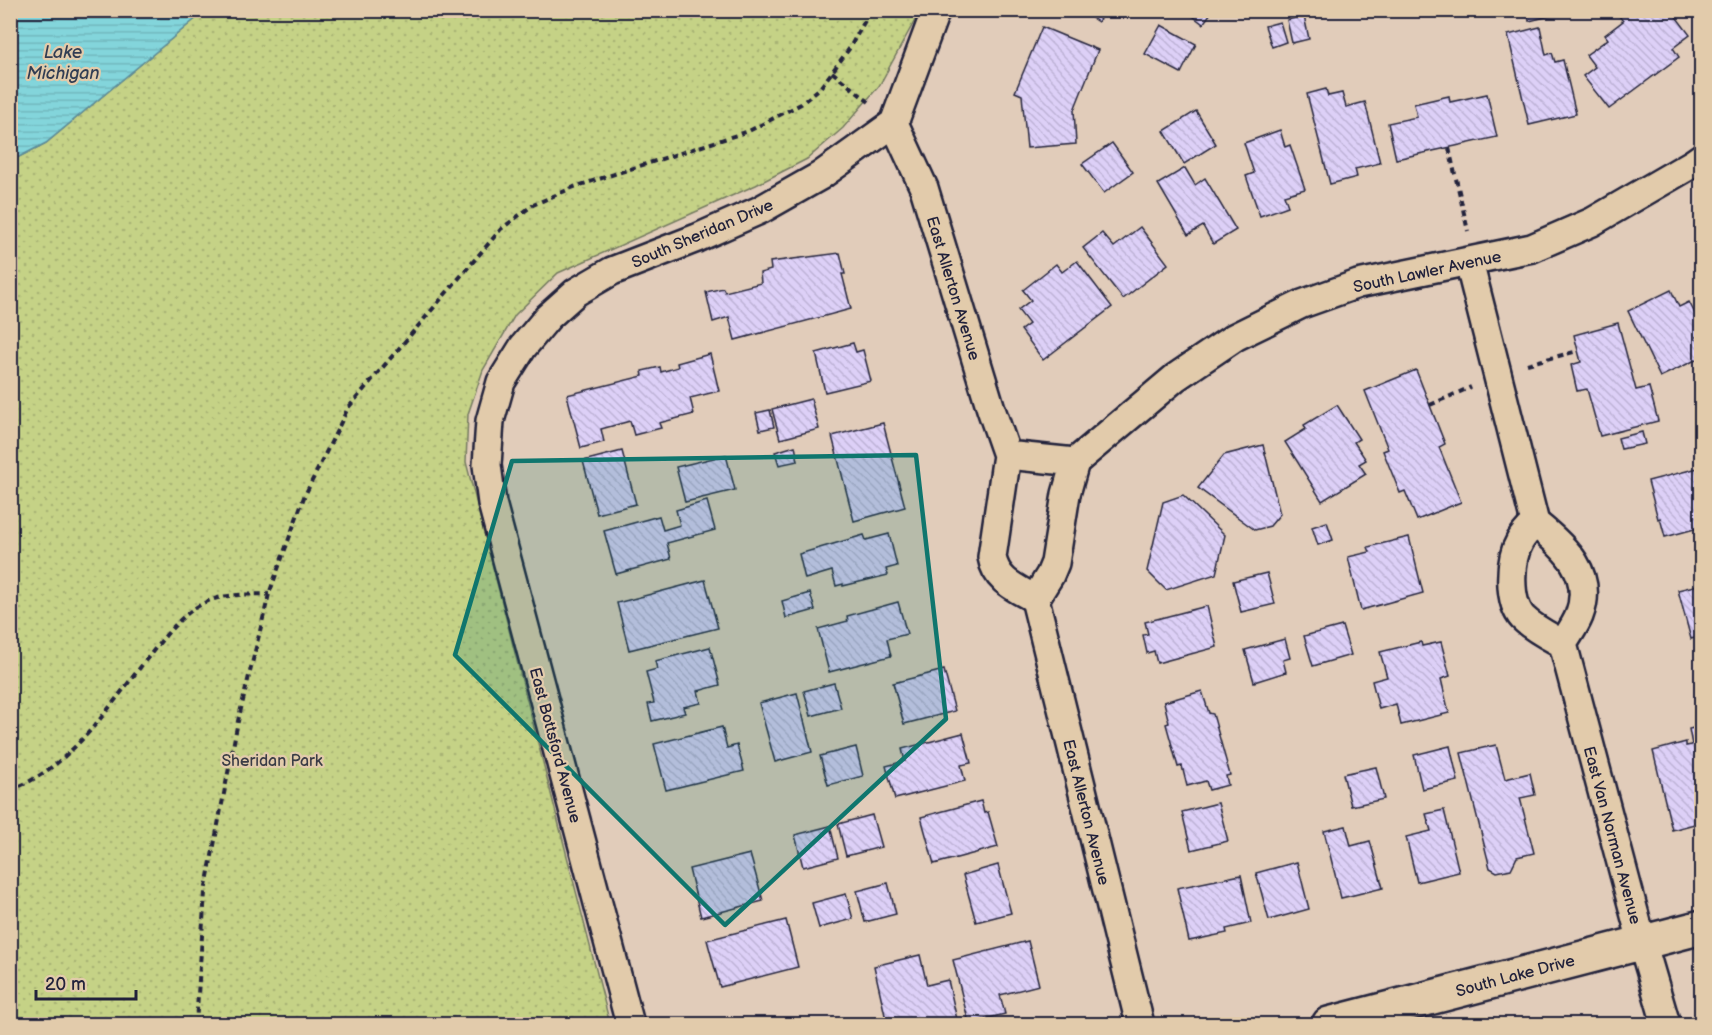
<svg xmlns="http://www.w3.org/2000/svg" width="1712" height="1035" viewBox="0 0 1712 1035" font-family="'Balsamiq Sans',sans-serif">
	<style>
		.park { fill: url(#park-dots); stroke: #747a60; stroke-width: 1.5 }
		.water { fill: url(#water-rules); stroke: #5c8d9b; stroke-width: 1.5 }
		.building { fill: url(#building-back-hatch); stroke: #22223b; stroke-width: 1.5 }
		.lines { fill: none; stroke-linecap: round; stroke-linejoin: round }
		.minor-casing { stroke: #22223b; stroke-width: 32 }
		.secondary-casing { stroke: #22223b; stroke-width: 38 }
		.path { stroke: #22223b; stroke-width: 4; stroke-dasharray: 6 4.5; stroke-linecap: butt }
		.minor { stroke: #e2cbab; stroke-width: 27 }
		.secondary { stroke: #e2cbab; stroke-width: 33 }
		.marked { fill: #0f766e; fill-opacity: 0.2; stroke: #0f766e; stroke-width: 4.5; stroke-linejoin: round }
		.labels { text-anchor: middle; stroke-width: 4.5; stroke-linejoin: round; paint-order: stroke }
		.street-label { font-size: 16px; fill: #22223b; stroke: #e2cbab }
		.park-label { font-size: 16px; fill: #3a3c46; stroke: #e2cbab }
		.water-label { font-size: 18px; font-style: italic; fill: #313d53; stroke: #e2cbab }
	</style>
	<defs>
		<pattern id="park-dots" width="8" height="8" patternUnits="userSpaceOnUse" patternTransform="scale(1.5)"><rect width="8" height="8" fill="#c5d286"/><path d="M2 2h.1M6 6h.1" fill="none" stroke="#a9b475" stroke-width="1.8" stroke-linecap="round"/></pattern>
		<pattern id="water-rules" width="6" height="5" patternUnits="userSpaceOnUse" patternTransform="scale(1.5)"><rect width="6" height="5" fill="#83d5db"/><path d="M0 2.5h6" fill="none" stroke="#71b7bd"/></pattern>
		<pattern id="building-back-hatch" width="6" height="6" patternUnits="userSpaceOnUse" patternTransform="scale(1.5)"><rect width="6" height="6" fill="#ddd0f7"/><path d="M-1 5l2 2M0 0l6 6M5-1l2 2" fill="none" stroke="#bdb2d5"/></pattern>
	</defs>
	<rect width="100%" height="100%" fill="#e1ccba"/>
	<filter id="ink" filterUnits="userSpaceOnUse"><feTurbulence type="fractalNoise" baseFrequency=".0167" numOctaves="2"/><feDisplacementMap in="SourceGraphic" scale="12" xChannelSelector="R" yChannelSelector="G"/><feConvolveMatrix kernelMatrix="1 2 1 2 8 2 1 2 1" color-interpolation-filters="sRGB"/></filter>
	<g filter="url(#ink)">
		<polygon class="park" points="205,11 920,11 879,86 843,128 807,159 756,185 558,273 515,315 483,370 468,414 466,462 610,1024 11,1024 11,161 46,143"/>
		<polygon class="water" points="11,10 205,10 205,11 46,143 11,161"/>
		<g class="building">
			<polygon points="1080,10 1105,10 1098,22"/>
			<polygon points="1185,10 1213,10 1203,24"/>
			<polygon points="1527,10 1565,10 1566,12 1529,21"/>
			<polygon points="1619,10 1671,10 1690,35 1673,48 1679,57 1609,109 1583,76 1595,67 1586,55 1608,39 1605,35 1623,21 1616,12"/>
			<polygon points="1304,16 1309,39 1292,43 1287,20"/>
			<polygon points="1280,22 1286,42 1272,47 1265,26"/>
			<polygon points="1161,25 1196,44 1181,73 1145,54"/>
			<polygon points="1042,27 1098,50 1074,110 1076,144 1027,148 1022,95 1015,92"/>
			<polygon points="1540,27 1546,55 1552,53 1555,62 1563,60 1576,114 1529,125 1508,35"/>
			<polygon points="1326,89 1328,96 1342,93 1346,107 1365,102 1380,163 1355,169 1357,177 1330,184 1307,94"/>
			<polygon points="1487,94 1497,137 1396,159 1388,123 1417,117 1414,104 1449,96 1450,102"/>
			<polygon points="1196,111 1216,144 1184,164 1164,131"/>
			<polygon points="1280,130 1285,147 1290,145 1305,189 1284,195 1288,206 1260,216 1246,176 1254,173 1244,143"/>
			<polygon points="1112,143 1133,172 1104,193 1082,164"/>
			<polygon points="1185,168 1195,185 1205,178 1236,230 1213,244 1203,226 1188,235 1158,184"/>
			<polygon points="1140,227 1168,264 1123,299 1083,248 1102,233 1114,247"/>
			<polygon points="840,253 845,274 842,274 851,309 735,340 729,317 713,322 706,292 723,288 725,292 761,283 760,273 771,270 770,262"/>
			<polygon points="1077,261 1112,307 1043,360 1021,330 1029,324 1018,310 1031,300 1023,290 1056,264 1062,272"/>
			<polygon points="1671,290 1679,307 1689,302 1702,327 1702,335 1696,337 1702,349 1702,357 1660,377 1628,311"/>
			<polygon points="1618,323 1636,390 1649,387 1658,421 1600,436 1587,389 1577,391 1571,365 1581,362 1574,335"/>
			<polygon points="853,343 856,352 863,350 871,381 825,392 816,353"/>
			<polygon points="710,354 719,391 690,398 694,414 659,423 661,428 634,435 630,421 601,429 604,442 581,448 567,395 643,376 642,371 660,367 661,372 678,367 677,363"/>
			<polygon points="1416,370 1445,444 1439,447 1461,502 1417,520 1405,491 1400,493 1383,451 1388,449 1365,391"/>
			<polygon points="811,399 819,429 780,439 772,409"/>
			<polygon points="1337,405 1359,439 1354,442 1366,460 1359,464 1366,474 1322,501 1285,442 1306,429 1304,425"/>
			<polygon points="770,410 774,427 760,430 756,413"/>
			<polygon points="883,423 905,507 854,521 832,436"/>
			<polygon points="1642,432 1645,444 1621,449 1618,438"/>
			<polygon points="1263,445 1280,514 1270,526 1255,530 1198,488 1224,455"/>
			<polygon points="795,446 798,461 779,465 775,452"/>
			<polygon points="622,451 636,504 597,514 583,461"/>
			<polygon points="726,455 735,490 685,502 676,467"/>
			<polygon points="1702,467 1702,527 1665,537 1660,518 1658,519 1648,481"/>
			<polygon points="1183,495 1225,535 1216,574 1166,590 1147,571 1163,502"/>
			<polygon points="707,501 715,530 667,543 671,559 616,574 604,531 659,516 663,530 680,525 676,510"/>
			<polygon points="1327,522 1333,540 1318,545 1312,527"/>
			<polygon points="889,534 897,566 886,569 888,575 843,586 843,584 836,586 832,571 805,579 799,554 864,535 866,540"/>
			<polygon points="1409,537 1423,593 1361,610 1348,557 1370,552 1368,547"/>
			<polygon points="1267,573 1275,604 1241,612 1233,581"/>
			<polygon points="705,580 718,628 629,650 617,603"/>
			<polygon points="1702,584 1702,636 1691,639 1678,590"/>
			<polygon points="810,593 815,610 786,618 782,601"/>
			<polygon points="898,602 907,634 887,639 891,656 829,672 818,629 848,621 847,616"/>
			<polygon points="1207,606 1217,647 1157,663 1154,651 1147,653 1143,635 1148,634 1145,622"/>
			<polygon points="1342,626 1351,655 1313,666 1304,636"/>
			<polygon points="1285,639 1290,658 1283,660 1286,672 1254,682 1245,650"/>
			<polygon points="1421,642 1422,646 1441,642 1450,676 1441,679 1449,713 1401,725 1396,704 1379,709 1372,681 1387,677 1380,652"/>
			<polygon points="710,647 720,685 698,691 701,703 683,707 685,713 652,721 648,704 654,703 646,672 657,669 655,661"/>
			<polygon points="944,670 955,711 904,724 893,683"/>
			<polygon points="834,683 841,708 811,716 804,691"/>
			<polygon points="1202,691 1209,713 1213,714 1230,775 1226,776 1228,785 1209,790 1206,781 1187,786 1182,766 1178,767 1166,724 1169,723 1164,702"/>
			<polygon points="797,693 812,752 775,762 759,703"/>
			<polygon points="1702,726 1702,822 1672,830 1653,751 1686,742 1686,746 1692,745 1689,729"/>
			<polygon points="722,727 727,748 737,745 744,771 666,790 654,744"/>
			<polygon points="963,733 971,763 961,765 965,781 895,799 886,766 905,761 902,749"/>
			<polygon points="1496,745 1505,779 1530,773 1535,795 1520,798 1534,853 1517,857 1511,869 1497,872 1490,868 1461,753"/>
			<polygon points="1450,746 1458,781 1422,789 1414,755"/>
			<polygon points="856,747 863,776 828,785 820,756"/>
			<polygon points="1376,767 1384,799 1351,806 1343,774"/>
			<polygon points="981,801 984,813 988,812 998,847 934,864 921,817"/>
			<polygon points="1218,803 1228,841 1191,850 1182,812"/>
			<polygon points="1444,810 1459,872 1417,882 1406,837 1431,831 1426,814"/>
			<polygon points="872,815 881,847 846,856 838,824"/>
			<polygon points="830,826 838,858 803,867 795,835"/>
			<polygon points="1346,826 1351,846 1370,841 1383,888 1341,898 1324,831"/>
			<polygon points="750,854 763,901 701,917 689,869"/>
			<polygon points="1297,862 1309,909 1269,920 1256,873"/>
			<polygon points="998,865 1011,913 976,922 963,875"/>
			<polygon points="1241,875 1251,923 1226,929 1227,933 1189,941 1177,888"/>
			<polygon points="888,883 896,914 865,922 857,891"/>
			<polygon points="846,894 853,919 819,928 812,903"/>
			<polygon points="786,920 798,967 720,987 707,940"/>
			<polygon points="1028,941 1039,985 1000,995 1005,1014 969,1023 953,960"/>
			<polygon points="920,955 927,985 948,980 958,1024 887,1024 874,966"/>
		</g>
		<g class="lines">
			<defs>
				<g id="minor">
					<path d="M894 123 924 188 991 409 1007 455 992 557C996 581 1016 588 1035 599L1050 575 1055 563 1066 494 1075 462 1007 455"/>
					<polyline points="1469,262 1535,523"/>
					<polyline points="1075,462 1176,377 1235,337 1302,304 1358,284 1532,248 1592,222 1692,164 1702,157"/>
					<polyline points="1035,599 1140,1024"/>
					<path d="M1563 644C1549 636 1534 629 1523 618 1508 602 1509 560 1520 541 1524 534 1530 528 1535 523 1565 547 1595 574 1579 616 1575 626 1568 635 1563 644L1642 942 1666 1024"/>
					<polyline points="630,1024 492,503 487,465 490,421 501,382 523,347 548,317 576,292 612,271 697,238 760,210 820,176 894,123 936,10"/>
				</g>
				<polyline id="secondary" points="1329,1024 1702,927"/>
			</defs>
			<use href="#minor" class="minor-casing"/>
			<use href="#secondary" class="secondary-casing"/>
			<g class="path">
				<polyline points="832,72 869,102"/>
				<polyline points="1449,148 1468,231"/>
				<polyline points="1527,364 1578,351"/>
				<polyline points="1430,405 1471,387"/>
				<path d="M10 790C72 768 111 703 150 655 166 635 182 613 206 602 226 593 249 595 269 594"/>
				<polyline points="196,1024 205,892 238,721 269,594 304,497 348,408 501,229 533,205 574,187 749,131 801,104 820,88 832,72 849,49 871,10"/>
			</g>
			<use href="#minor" class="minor"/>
			<use href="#secondary" class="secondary"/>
		</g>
	</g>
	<path class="marked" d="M916 455 946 719 725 925 455 655 512 461Z"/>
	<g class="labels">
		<g class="street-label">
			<text transform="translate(702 233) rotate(-23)" y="6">South Sheridan Drive</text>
			<text transform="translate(1427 271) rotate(-12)" y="6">South Lawler Avenue</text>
			<text transform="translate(954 288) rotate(73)" y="6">East Allerton Avenue</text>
			<text transform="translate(556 745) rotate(75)" y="6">East Bottsford Avenue</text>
			<text transform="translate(1087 812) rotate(76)" y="6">East Allerton Avenue</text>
			<text transform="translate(1613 835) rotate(75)" y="6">East Van Norman Avenue</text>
			<text transform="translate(1515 975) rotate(-15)" y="6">South Lake Drive</text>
		</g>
		<g class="park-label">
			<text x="272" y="766">Sheridan Park</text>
		</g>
		<g class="water-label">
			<text x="63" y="58">Lake<tspan x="63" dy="21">Michigan</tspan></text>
		</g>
	</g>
	<rect width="1712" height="1035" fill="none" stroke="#e2cbab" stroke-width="36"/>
	<rect x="18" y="18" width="1676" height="999" fill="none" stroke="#22223b" stroke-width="2" filter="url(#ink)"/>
	<path d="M36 990v9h100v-9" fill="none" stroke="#22223b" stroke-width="3"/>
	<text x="45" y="990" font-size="18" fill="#22223b" stroke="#e2cbab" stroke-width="4.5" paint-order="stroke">20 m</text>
</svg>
